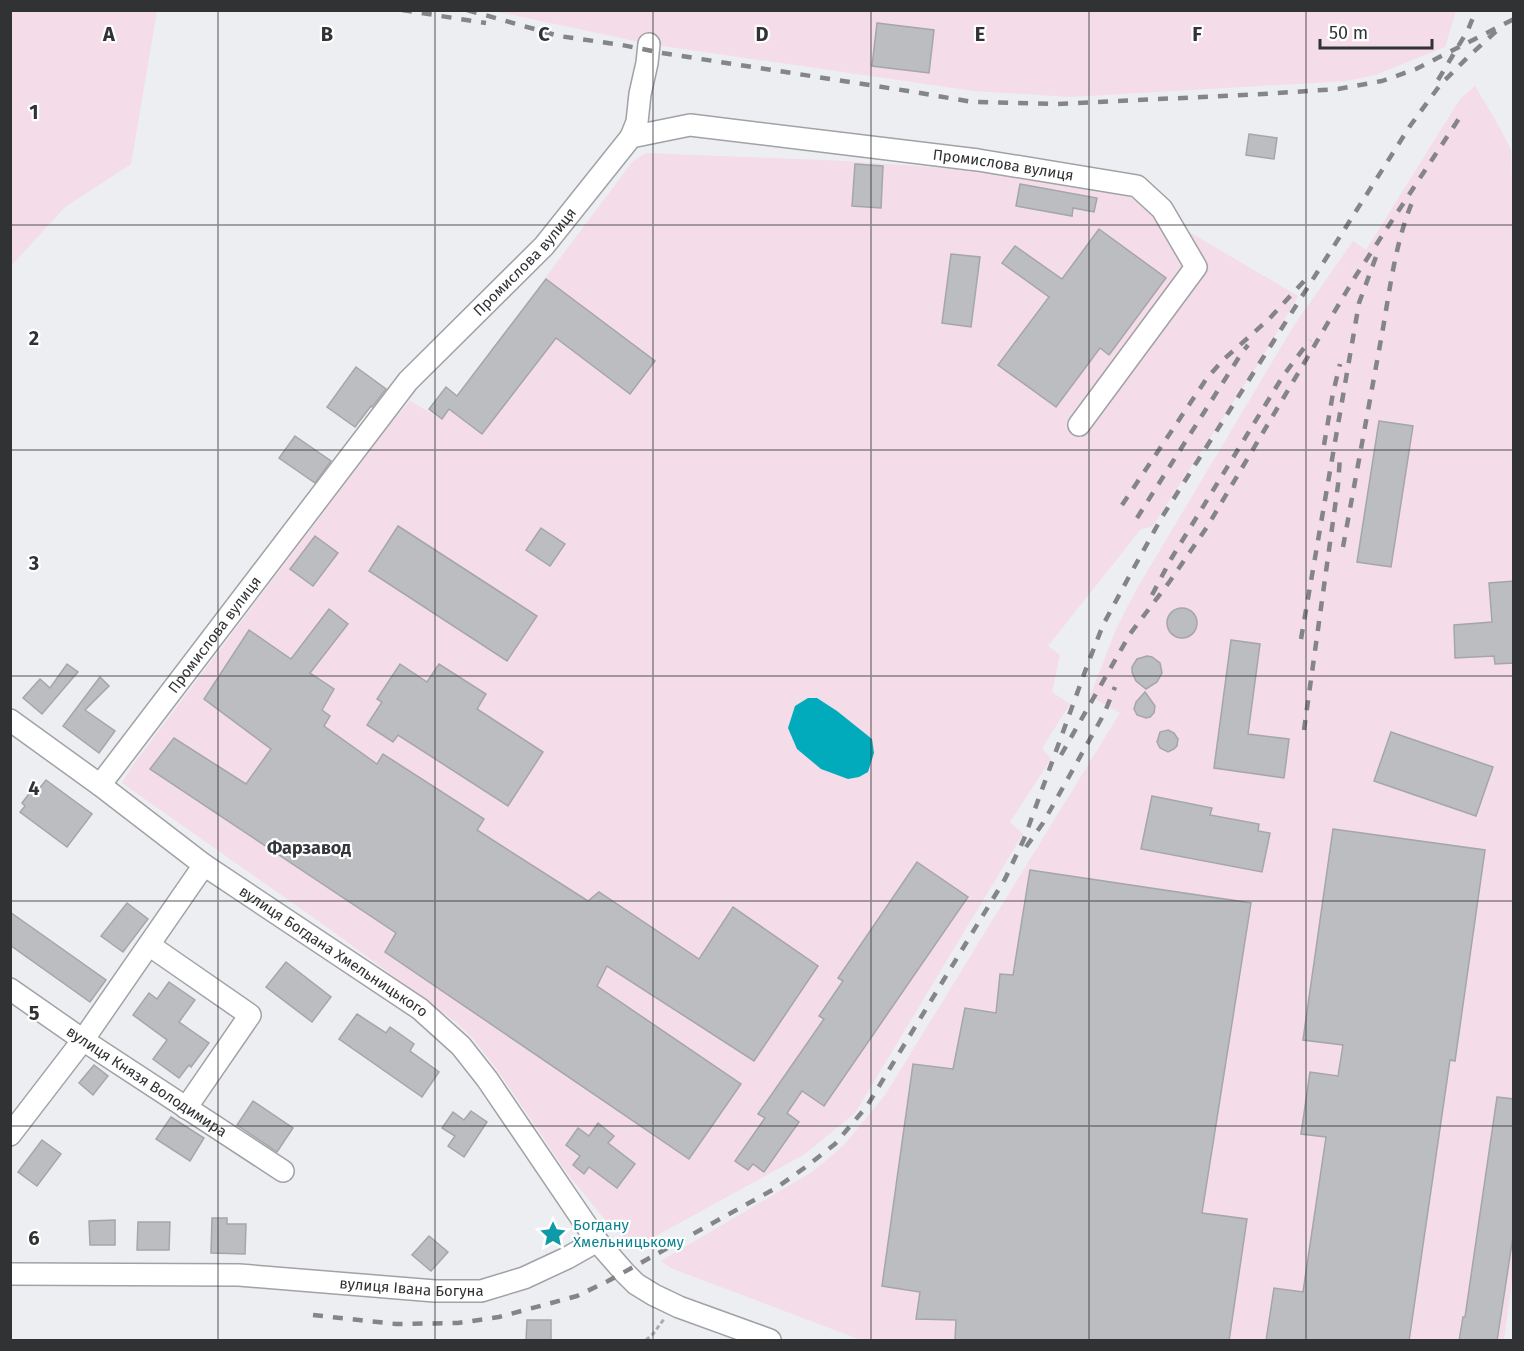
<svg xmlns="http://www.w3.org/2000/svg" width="1524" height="1351" viewBox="0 0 1524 1351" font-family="'Fira Sans',sans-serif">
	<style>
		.industrial { fill: #f4dce8 }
		.water { fill: #02abbb }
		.building { fill: #bbbdc1; stroke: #a4a6aa; stroke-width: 1.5 }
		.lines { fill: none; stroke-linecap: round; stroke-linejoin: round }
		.minor-casing { stroke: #a0a2a6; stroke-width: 24 }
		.path { stroke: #abadb0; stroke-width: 3; stroke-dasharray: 4.5 3; stroke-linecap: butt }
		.minor { stroke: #fff; stroke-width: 21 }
		.rail { stroke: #848588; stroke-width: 4.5; stroke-dasharray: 10 10; stroke-linecap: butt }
		.grid { fill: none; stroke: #313234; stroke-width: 1.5; stroke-opacity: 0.55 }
		.labels { text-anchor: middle; stroke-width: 4.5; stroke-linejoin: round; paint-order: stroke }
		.street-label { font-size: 15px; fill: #313234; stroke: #fff }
		.culture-label { font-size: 15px; fill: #0d838f; stroke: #fff; text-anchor: start }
		.quarter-label { font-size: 18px; font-weight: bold; fill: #35373a; stroke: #fff }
		.grid-label { font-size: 20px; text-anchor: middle; font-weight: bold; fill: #313234; stroke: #fff; stroke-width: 4.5; stroke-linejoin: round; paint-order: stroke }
	</style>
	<rect width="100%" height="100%" fill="#eceef2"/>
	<g class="industrial">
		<polygon points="11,10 157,11 131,164 65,207 11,266"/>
		<polygon points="494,11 1456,11 1445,47 1375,75 1347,81 1071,97 974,91 649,44"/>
		<polygon points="1475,86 1500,128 1511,150 1513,213 1514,1267 1504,1340 861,1340 673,1269 661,1261 812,1172 844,1145 885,1095 1120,713 1090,696 1117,627 1135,592 1293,327 1353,241 1366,250 1460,99"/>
		<polygon points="646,153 847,161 956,169 1116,189 1298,296 1260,361 1152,527 1141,529 1048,646 1060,655 1052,692 1070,704 1042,748 1051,759 1010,822 1023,834 855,1113 805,1154 634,1248 601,1215 567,1173 498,1071 474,1040 457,1023 331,930 122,783 133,765 391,423 410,401 440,418 633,161"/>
	</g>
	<polygon class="water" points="808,698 817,698 837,711 872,739 874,753 868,772 859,777 848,779 821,769 797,749 788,728 795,706"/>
	<g class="building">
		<polygon points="877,23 934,30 929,73 872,66"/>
		<polygon points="1249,134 1277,138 1274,159 1246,155"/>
		<polygon points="855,164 883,166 881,208 852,206"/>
		<polygon points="1020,184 1097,198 1094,212 1073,208 1072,216 1016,206"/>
		<polygon points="1099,229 1166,278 1109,355 1100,348 1056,407 998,365 1049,297 1002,263 1015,246 1062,279"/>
		<polygon points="951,254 980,257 971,327 942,323"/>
		<polygon points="546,279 655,361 630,394 556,338 482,434 449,409 442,419 429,409 446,387 457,396"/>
		<polygon points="356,367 386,389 372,407 371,406 355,427 327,407"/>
		<polygon points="1379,421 1413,426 1391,567 1357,562"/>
		<polygon points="295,436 331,461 315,483 279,458"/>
		<polygon points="398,526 537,616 507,661 369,571"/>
		<polygon points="541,528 565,544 550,566 526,550"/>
		<polygon points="315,536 338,553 313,586 290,569"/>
		<polygon points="1514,581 1514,663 1495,664 1494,656 1455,658 1454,625 1492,622 1489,583"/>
		<circle cx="1182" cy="623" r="15"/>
		<polygon points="329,609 348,624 310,673 334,689 322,710 330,716 324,726 377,764 383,754 484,819 477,830 588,901 599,892 699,959 733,907 818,966 754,1061 607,966 597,986 741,1084 689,1159 385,952 396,933 150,769 174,738 246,784 271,749 204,699 249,630 291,659"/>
		<polygon points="1231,640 1260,644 1248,734 1289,739 1284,778 1214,768"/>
		<polygon points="1147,656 1152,657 1160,663 1162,673 1157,682 1146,689 1136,681 1132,672 1132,667 1137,659"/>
		<polygon points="67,664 78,672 42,714 23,698 40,679 50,688"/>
		<polygon points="400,664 427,682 439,664 486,694 477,709 543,752 508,806 398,735 393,742 367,725 382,702 377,699"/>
		<polygon points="100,677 109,686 85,710 115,731 99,753 63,726"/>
		<polygon points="1145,692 1155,706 1154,713 1150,717 1146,718 1137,715 1134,709 1136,702"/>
		<polygon points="1168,730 1174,733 1178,739 1177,746 1174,749 1168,752 1160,748 1157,742 1160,732"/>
		<polygon points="1391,732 1493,767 1476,816 1374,781"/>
		<polygon points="46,780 92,814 67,847 20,812 25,806 22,803 31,791 35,794"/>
		<polygon points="1152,796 1212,808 1210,815 1259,824 1258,831 1270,833 1262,872 1141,849"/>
		<polygon points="1333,829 1485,850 1455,1061 1450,1060 1409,1341 1266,1341 1274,1288 1303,1292 1326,1137 1301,1134 1310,1072 1338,1076 1343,1045 1303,1040"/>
		<polygon points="917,862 968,897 824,1106 802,1091 787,1113 799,1122 764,1172 753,1164 748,1170 735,1161 765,1118 758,1114 824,1019 819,1016 843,981 838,978"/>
		<polygon points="1030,870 1251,903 1202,1213 1247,1219 1229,1341 955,1341 956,1320 916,1319 920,1292 882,1286 913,1064 953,1069 965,1008 996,1013 1000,974 1013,975"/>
		<polygon points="127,903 148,919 123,952 101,936"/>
		<polygon points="10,912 106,980 90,1002 10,945"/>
		<polygon points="286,962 331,997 312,1022 266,987"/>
		<polygon points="169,982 195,1000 179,1022 209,1043 191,1067 189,1065 179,1078 153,1059 167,1040 133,1015 149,993 157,999"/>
		<polygon points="357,1014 386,1033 390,1027 414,1044 410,1051 439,1072 422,1097 339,1039"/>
		<polygon points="94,1065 108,1076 93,1095 79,1083"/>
		<polygon points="1497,1097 1514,1099 1514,1230 1497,1341 1459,1341 1463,1317 1465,1317"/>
		<polygon points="253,1101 293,1128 277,1152 237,1125"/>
		<polygon points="471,1111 487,1122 464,1157 448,1146 455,1136 442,1128 453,1112 464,1120"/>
		<polygon points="171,1117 204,1138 190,1161 156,1139"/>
		<polygon points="598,1123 614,1136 608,1143 635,1164 617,1188 589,1167 584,1174 573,1165 580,1156 566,1145 578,1128 589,1136"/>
		<polygon points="42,1140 61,1154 37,1186 18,1172"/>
		<polygon points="212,1218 227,1218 227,1224 246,1224 245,1254 211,1253"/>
		<polygon points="115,1220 115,1245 90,1245 89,1221"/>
		<polygon points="138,1222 170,1222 169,1250 137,1250"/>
		<polygon points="429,1236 448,1252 431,1271 412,1255"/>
		<polygon points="527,1320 551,1320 551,1341 526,1341"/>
	</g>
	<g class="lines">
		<defs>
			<g id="minor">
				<polyline points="631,137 637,122 640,94 647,63 649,44"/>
				<path id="s1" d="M10 720 100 785 204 865 420 1009 461 1046 487 1079 597 1241 624 1272 636 1284 654 1295 679 1307 770 1340"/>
				<path id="s2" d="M100 785 408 381 544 246 631 137 690 125 978 160 1137 186 1162 209 1196 267 1079 425"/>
				<polyline points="149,945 250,1015 186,1108"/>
				<path id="s3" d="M10 989 83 1040 283 1171"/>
				<polyline points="10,1135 83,1040 204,865"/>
				<path id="s4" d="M10 1274 239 1275 435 1291H481L524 1278 567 1258 597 1241"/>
			</g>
		</defs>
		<use href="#minor" class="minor-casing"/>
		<polyline class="path" points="646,1340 653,1334 664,1319"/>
		<use href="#minor" class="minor"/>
		<g class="rail">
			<polyline points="402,10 486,23"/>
			<polyline points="467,10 559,36 622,45 662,53 908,91 973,102 1057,104 1263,94 1338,89 1382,81 1416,69 1514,19"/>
			<polyline points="1438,80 1468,30 1476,10"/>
			<polyline points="1324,445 1333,393 1340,364"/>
			<polyline points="1122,505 1207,378 1223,360 1269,319 1305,280"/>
			<polyline points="1137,518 1241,354 1248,345"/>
			<path d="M1343 547C1356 476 1369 405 1382 334 1390 289 1395 243 1413 200"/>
			<polyline points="1152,595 1171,559 1283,376 1310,340"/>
			<polyline points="1301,639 1359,303 1377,254"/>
			<polyline points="1304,730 1338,485 1340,457"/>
			<polyline points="1061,755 1130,634 1170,581 1207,527 1355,277 1462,114"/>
			<polyline points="1026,847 1043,823 1104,714 1115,687"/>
			<polyline points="313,1315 396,1324 458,1323 499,1317 577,1296 608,1281 776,1188 807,1166 835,1144 867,1106 1005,879 1024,839 1087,666 1103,625 1131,573 1162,517 1410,126 1440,85 1468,57 1503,25"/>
		</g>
	</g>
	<path class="grid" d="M218 10V1340M435 10V1340M653 10V1340M871 10V1340M1089 10V1340M1306 10V1340M10 225H1514M10 450H1514M10 676H1514M10 901H1514M10 1126H1514"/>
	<defs>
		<symbol id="sight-bare" viewBox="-9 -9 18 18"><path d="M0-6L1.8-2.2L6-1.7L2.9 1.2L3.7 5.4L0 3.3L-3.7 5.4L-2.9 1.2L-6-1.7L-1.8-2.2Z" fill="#0f9aa8" stroke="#fff" stroke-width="2.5" paint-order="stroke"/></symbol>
	</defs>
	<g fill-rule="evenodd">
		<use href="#sight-bare" x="534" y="1215" width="38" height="38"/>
	</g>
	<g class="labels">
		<g class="street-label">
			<text dy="5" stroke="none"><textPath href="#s2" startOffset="1215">Промислова вулиця</textPath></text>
			<text dy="5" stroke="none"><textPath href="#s2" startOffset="675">Промислова вулиця</textPath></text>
			<text dy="5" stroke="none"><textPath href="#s2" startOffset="189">Промислова вулиця</textPath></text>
			<text dy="5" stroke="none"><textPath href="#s1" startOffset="398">вулиця Богдана Хмельницького</textPath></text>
			<text dy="5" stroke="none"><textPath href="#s3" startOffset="165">вулиця Князя Володимира</textPath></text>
			<text dy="5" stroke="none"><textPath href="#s4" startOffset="402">вулиця Івана Богуна</textPath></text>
		</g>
		<g class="culture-label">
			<text x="573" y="1230">Богдану<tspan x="573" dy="17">Хмельницькому</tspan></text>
		</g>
		<g class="quarter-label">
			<text x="309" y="854">Фарзавод</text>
		</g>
	</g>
	<g class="grid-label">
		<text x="109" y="41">A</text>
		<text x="327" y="41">B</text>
		<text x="544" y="41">C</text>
		<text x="762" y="41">D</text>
		<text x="980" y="41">E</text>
		<text x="1197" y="41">F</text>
		<text x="34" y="119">1</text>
		<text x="34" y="345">2</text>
		<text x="34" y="570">3</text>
		<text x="34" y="795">4</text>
		<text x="34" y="1020">5</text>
		<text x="34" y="1245">6</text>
	</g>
	<rect width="1524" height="1351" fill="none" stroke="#313234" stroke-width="24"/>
	<path d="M1320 39v9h112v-9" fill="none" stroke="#313234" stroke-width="3"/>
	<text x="1329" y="39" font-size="18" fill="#313234" stroke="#ffffff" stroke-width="4.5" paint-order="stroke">50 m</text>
</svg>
